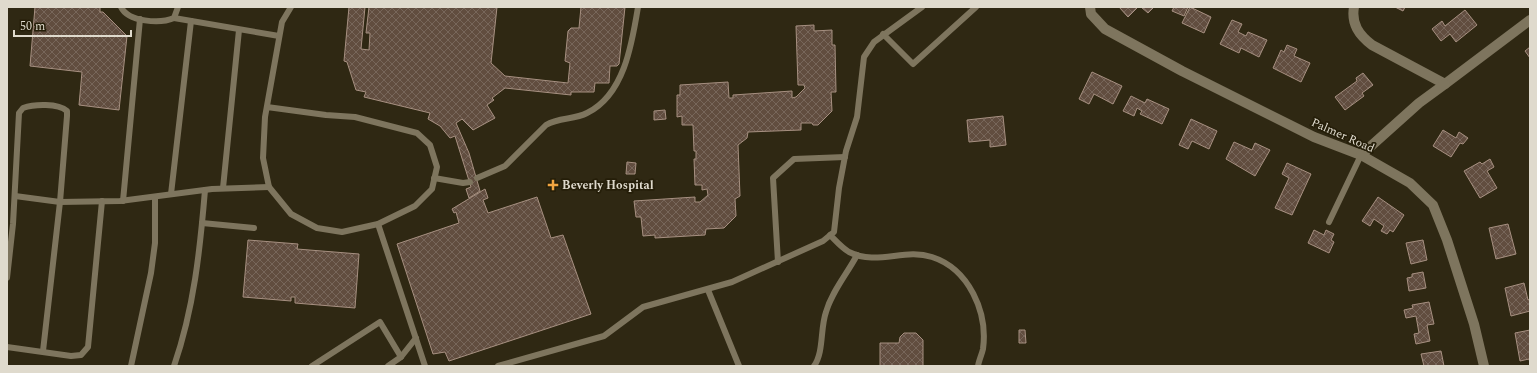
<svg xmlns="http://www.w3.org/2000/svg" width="1537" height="373" viewBox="0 0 1537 373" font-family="Spectral,serif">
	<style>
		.building { fill: url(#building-cross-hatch); stroke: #a79081 }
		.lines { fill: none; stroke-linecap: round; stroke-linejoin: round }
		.lane { stroke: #7e755e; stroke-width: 6 }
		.street { stroke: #7e755e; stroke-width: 10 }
		.poi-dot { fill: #f2a541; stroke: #251e09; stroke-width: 1.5 }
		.labels { text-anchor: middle; stroke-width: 3.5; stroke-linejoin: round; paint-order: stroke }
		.street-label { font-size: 12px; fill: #dfdacd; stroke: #251e09 }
		.poi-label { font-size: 12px; font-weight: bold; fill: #dfdacd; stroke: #251e09; text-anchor: start }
	</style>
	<defs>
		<pattern id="building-cross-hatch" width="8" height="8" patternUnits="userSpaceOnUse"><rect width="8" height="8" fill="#614d3f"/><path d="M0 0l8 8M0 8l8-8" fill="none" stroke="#77665a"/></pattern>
	</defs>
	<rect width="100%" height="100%" fill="#2f2813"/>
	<g class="building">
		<polygon points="35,7 100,7 100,12 103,12 127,36 119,110 79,105 82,72 30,66"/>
		<polygon points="349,7 365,7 361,49 369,50 370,33 366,33 369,7 497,7 491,63 505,76 568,83 570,63 565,61 568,31 571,28 579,28 581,7 625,7 619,64 617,66 610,66 609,83 595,83 594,92 571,92 571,95 505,88 492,98 494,100 487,105 495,118 473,130 462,119 456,123 469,153 480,191 469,198 466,189 471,187 455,136 450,138 440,126 428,119 430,113 364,97 366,92 356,90 347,62 344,61"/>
		<polygon points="1119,7 1138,7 1128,17"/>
		<polygon points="1141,7 1154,7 1148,13"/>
		<polygon points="1174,7 1188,7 1184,16 1172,11"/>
		<polygon points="1190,7 1211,17 1204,33 1182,23"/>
		<polygon points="1395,7 1405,7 1403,11"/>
		<polygon points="1465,10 1477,25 1456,42 1450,34 1441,41 1432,29 1442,21 1445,26"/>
		<polygon points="1232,20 1242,24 1238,32 1246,36 1248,32 1267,40 1259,57 1241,48 1239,53 1220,44"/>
		<polygon points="814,25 814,31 832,30 832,45 835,45 836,92 831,92 832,111 818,125 813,125 812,123 801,123 801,130 748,132 747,138 738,145 740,196 735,199 736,216 724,228 706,229 705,235 655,238 655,235 643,236 641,217 636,217 634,201 695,197 695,202 700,202 708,195 707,189 702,190 702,185 695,185 694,159 696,159 696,151 694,151 693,125 682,125 682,116 677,117 677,95 680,95 680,85 728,82 729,98 733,98 733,95 792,91 792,98 796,97 805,88 804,85 798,85 796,26"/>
		<polygon points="1287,45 1297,49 1294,56 1310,63 1301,82 1273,68 1281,50 1284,52"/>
		<polygon points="1530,47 1530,58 1525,51"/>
		<polygon points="1092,72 1122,86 1113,104 1094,94 1089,104 1079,99"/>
		<polygon points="1363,73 1373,85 1362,93 1364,96 1345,110 1335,97 1357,81 1356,78"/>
		<polygon points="1131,96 1145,103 1147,99 1169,109 1162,124 1140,114 1142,111 1137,108 1134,116 1123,111"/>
		<polygon points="665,110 666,119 654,120 654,111"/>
		<polygon points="1003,116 1006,145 990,147 990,140 969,142 967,120"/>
		<polygon points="1191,119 1217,131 1209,149 1192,141 1188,149 1179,145"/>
		<polygon points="1443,130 1456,138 1459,132 1468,138 1463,144 1460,143 1451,157 1433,146"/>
		<polygon points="1234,142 1252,150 1255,143 1270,150 1255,176 1226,159"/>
		<polygon points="1490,159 1494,167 1487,171 1497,188 1480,198 1464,171 1480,162 1482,164"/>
		<polygon points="627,162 636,163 635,174 626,174"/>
		<polygon points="1287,163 1311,174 1292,215 1275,208 1289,178 1282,174"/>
		<polygon points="485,189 488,198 483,200 488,213 537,197 551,238 563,235 591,314 449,361 445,352 433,354 397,244 459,223 456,212 454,213 452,209"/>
		<polygon points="1378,197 1404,215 1393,232 1390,230 1387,234 1381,231 1384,226 1374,219 1370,226 1362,221"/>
		<polygon points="1508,224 1516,254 1496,259 1489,228"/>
		<polygon points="1314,230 1324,235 1326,230 1334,234 1331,240 1334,242 1329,253 1308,243"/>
		<polygon points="248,240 298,244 297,249 359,254 355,308 295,303 295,297 291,297 291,301 243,297"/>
		<polygon points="1423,240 1427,260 1411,264 1406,243"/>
		<polygon points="1423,272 1426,288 1409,291 1407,278 1412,277 1412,274"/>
		<polygon points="1524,283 1528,300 1530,299 1530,311 1511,316 1505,288"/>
		<polygon points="1429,302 1434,324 1427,325 1430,341 1416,344 1414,334 1419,333 1416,316 1406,318 1404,310 1413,308 1412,305"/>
		<polygon points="1019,330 1025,330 1026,343 1019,343"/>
		<polygon points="1530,330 1530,363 1529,359 1520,361 1515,333"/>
		<polygon points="904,333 916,333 923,340 923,366 880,366 880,343 899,343 900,337"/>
		<polygon points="1441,351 1444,366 1424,366 1421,354"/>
	</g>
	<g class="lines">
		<g class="lane">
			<path d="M121 7C128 22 160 24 174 18L178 7"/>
			<polyline points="174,18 279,36"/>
			<polyline points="883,34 913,64 976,7"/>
			<polyline points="267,107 326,115 355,117 417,133 430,145 437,167 432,189 415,206 378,224 342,232 317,228 291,214 269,187 263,158 265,117 282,22 291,7"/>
			<polyline points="434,178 463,183 470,182"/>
			<path d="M477 178 505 166 546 125C559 117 574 120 587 113 624 95 632 44 638 7"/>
			<polyline points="223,188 239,30"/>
			<polyline points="171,194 191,21"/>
			<polyline points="15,196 60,202 120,201 212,189 269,187"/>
			<polyline points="123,201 140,19"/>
			<polyline points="1329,222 1361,155"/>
			<polyline points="202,223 254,228"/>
			<polyline points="378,224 425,366"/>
			<path d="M830 235C836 241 842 248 849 252 877 266 904 248 932 257 969 269 988 312 983 349 982 354 979 360 978 366"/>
			<polyline points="778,262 773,178 794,159 845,157"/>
			<path d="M7 278 13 224 19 113 23 108C34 104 58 103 67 111V116L60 202 43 351"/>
			<polyline points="708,290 739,366"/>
			<polyline points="7,347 71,356 81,355 88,347 102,201"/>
			<polyline points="131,366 151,273 155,243 155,197"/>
			<path d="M174 366C194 308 200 250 205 190"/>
			<polyline points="312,366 380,322 401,357"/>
			<polyline points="388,366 401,357 416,338"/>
			<polyline points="498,366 604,336 643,307 732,282 823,241 834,232 839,188 846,151 857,117 864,57 874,42 922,7"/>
			<path d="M814 366C824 352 820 329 826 312 832 291 847 274 857 255"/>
		</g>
		<g class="street">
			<polyline points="1090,7 1091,14 1105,29 1182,71 1314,137 1361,155 1410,183 1433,205 1447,240 1474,324 1484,366"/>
			<path d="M1354 7C1351 24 1359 35 1372 45L1445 84 1530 20"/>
			<polyline points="1361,155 1419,103 1445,84"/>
		</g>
	</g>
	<path class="poi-dot" d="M551 179h4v4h4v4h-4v4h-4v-4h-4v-4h4z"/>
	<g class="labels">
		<g class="street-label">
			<text transform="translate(1343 135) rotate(24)" y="4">Palmer Road</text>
		</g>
		<g class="poi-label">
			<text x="562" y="189">Beverly Hospital</text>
		</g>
	</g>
	<rect width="1537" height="373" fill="none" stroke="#dfdacd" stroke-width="16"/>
	<path d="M14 30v6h117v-6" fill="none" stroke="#dfdacd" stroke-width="2"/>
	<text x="20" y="30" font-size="12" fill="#dfdacd" stroke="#251e09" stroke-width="3" paint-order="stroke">50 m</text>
</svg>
